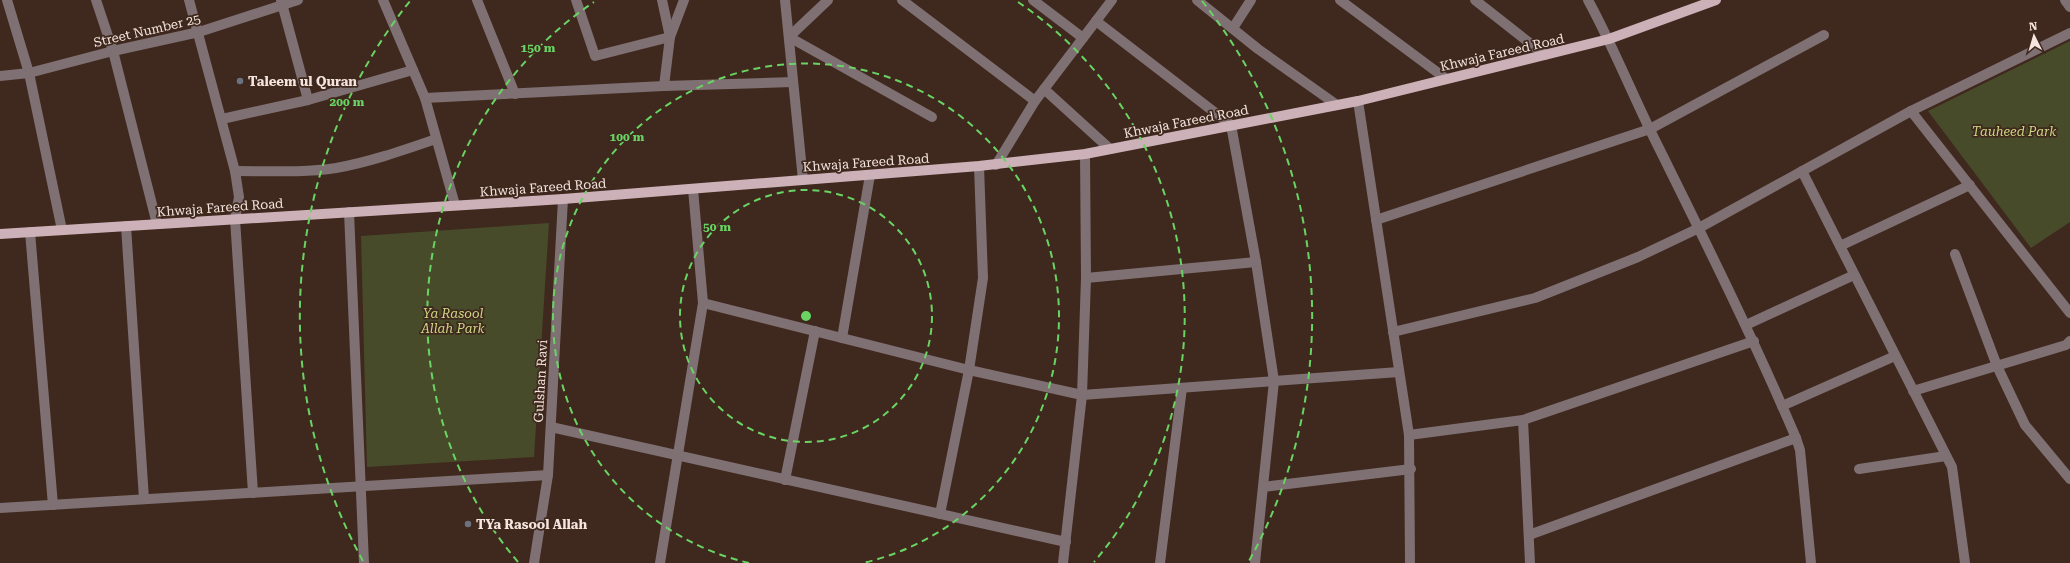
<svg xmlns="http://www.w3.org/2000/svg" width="2070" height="563" viewBox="0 0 2070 563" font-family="'Roboto Serif',serif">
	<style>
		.green { fill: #474b2a }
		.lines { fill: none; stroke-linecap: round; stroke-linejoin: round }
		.minor { stroke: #7e7073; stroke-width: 10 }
		.major { stroke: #ccb1b8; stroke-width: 10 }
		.ring { fill: none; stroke: #69d464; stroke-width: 2; stroke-dasharray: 7 5 }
		.worship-dot { fill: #6b7280; stroke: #3f281d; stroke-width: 1.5 }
		.labels { text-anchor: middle; stroke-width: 3.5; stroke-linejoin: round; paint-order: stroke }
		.street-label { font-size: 13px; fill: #f5e5de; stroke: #3f281d }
		.poi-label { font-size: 13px; font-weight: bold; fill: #f5e5de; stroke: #3f281d; text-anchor: start }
		.park-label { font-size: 13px; font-style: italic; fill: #cdd884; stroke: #3f281d }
		.centre { fill: #69d464; stroke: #3f281d; stroke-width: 2 }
		.ring-label { font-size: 12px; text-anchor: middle; font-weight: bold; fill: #69d464; stroke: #3f281d; stroke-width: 3.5; stroke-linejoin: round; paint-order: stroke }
	</style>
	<rect width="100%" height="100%" fill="#3f281d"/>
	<g class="green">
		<polygon points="2070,41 2070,222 2031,248 1928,111"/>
		<polygon points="549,223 534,457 367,467 361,236"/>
	</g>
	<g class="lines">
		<g class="minor">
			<polyline points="7,0 29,73 62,230"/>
			<polyline points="96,0 113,51 157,224"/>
			<polyline points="189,0 235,171 239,197 235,219 253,493"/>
			<polyline points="281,0 308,100"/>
			<polyline points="383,0 425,98 455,205"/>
			<polyline points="477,0 515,94"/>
			<polyline points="576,0 595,56 670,37 662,0"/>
			<polyline points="785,0 803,180"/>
			<polyline points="828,0 789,37 932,117"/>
			<polyline points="902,0 1035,101"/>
			<polyline points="1033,0 1083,38"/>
			<polyline points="1197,0 1258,49 1337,105"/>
			<polyline points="1340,0 1445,78"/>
			<polyline points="1475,0 1545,55"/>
			<path d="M1588 0C1612 44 1630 89 1652 134 1702 235 1752 335 1796 438L1800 450 1811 563"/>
			<polyline points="2065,0 2070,7"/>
			<polyline points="1096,21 1231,125 1256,262 1274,381 1255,563"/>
			<polyline points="1233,28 1251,0"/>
			<polyline points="0,76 29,73 113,51 199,32 298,0"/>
			<polyline points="664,86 670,37 684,0"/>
			<polyline points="1044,89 1110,149"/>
			<polyline points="425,98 664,86 793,82"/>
			<polyline points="1358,101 1409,435 1410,563"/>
			<polyline points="1911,111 2070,313"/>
			<polyline points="222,119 308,100 413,70"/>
			<polyline points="996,165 1035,101 1112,0"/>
			<path d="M235 171C269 171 303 173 336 168 370 162 404 150 436 139"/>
			<polyline points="1802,171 1952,467 1965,563"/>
			<polyline points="349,212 364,563"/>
			<polyline points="1376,220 1650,129 1824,35"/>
			<polyline points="126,226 144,499"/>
			<polyline points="30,232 53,505"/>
			<polyline points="1840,246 1970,185"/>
			<polyline points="1955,254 1997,366 2025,425 2070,479"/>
			<polyline points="1086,278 1256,262"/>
			<polyline points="703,303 969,370 1082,395 1399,372"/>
			<polyline points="1746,325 1854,275"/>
			<polyline points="1393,332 1535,298 1638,257 1699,228 1911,111 2070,33"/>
			<polyline points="842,338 870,175"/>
			<polyline points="1913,391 2066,345 2070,341"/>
			<polyline points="1782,406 1895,356"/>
			<polyline points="1523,420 1530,563"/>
			<polyline points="551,427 1066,542"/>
			<polyline points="1409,435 1523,420 1754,341"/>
			<polyline points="1859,469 1946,456"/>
			<polyline points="785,480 815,331"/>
			<polyline points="1263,487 1411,469"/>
			<polyline points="0,508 548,475"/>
			<polyline points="940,514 969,370 983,278 979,166"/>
			<polyline points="1529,535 1796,438"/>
			<polyline points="534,563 548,475 563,199"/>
			<polyline points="660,563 703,303 693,189"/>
			<polyline points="1063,563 1082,395 1086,278 1085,154"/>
			<polyline points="1160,563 1182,388"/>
		</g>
		<polyline class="major" points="0,234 563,199 979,166 1085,154 1358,101 1609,39 1716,0"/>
	</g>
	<g class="ring">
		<circle cx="806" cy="316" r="126"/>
		<path d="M749 563A253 253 0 1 1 863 563"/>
		<path d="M518 562A379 379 0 0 1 594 2M1018 2A379 379 0 0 1 1094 562"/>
		<path d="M363 561A506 506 0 0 1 410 1M1202 1A506 506 0 0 1 1249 561"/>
	</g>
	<g class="worship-dot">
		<circle cx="240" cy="81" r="4"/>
		<circle cx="468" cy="524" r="4"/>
	</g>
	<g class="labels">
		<g class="street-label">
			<text transform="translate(147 30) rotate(-13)" y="5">Street Number 25</text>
			<text transform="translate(1502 52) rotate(-13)" y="5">Khwaja Fareed Road</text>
			<text transform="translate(1186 121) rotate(-11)" y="5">Khwaja Fareed Road</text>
			<text transform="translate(866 162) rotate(-4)" y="5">Khwaja Fareed Road</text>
			<text transform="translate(543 187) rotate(-4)" y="5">Khwaja Fareed Road</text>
			<text transform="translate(220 207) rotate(-4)" y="5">Khwaja Fareed Road</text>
			<text transform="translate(540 381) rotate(-87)" y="5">Gulshan Ravi</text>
		</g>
		<g class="poi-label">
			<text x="248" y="86">Taleem ul Quran</text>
			<text x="476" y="529">TYa Rasool Allah</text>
		</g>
		<g class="park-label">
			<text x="2014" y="136">Tauheed Park</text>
			<text x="453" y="318">Ya Rasool<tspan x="453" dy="15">Allah Park</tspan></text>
		</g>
	</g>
	<circle cx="806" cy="316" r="6" class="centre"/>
	<g class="ring-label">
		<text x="538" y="52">150 m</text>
		<text x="347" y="106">200 m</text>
		<text x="627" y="141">100 m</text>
		<text x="717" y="231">50 m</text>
	</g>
	<g transform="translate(2034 36) rotate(355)" stroke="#3f281d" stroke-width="3" paint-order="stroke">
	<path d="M0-3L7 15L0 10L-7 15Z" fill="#f5e5de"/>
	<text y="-6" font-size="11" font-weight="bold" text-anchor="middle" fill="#f5e5de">N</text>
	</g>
</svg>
